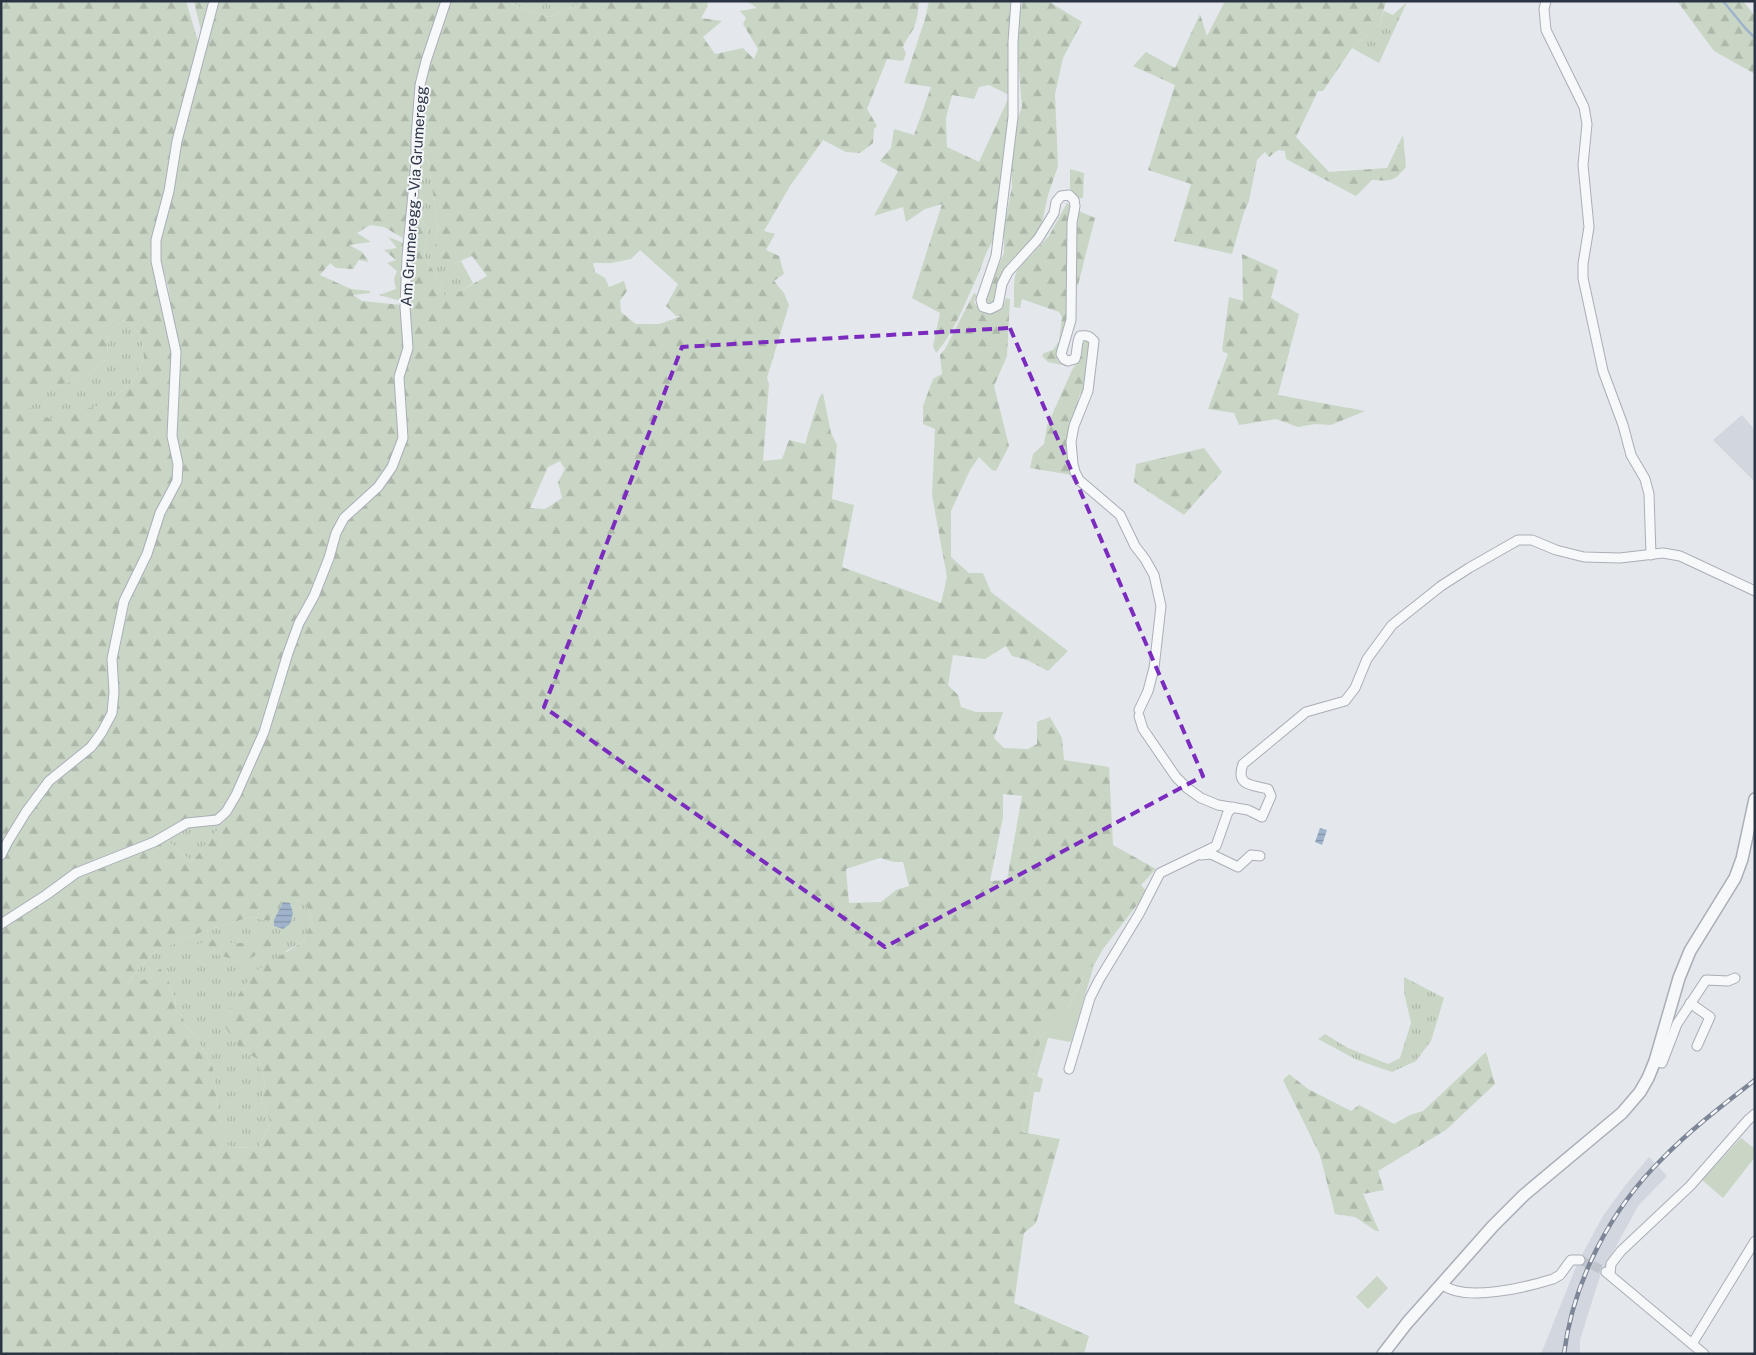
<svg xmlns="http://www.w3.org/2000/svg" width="1756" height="1355" viewBox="0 0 1756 1355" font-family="'Public Sans',sans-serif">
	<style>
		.built { fill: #d2d6de }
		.grass { fill: url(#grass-tufts) }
		.forest { fill: url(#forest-firs); fill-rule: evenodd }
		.garden { fill: #c9d6c5 }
		.water { fill: url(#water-rules) }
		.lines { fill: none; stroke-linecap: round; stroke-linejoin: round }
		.stream { stroke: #9fb4cc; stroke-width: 2.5 }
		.minor-tunnel { stroke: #bfc3cb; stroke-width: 9; stroke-dasharray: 9 4.5; stroke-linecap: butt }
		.minor-casing { stroke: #a9aeb7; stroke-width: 11 }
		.tertiary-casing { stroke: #a9aeb7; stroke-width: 14 }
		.minor { stroke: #f7f8fa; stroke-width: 9 }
		.tertiary { stroke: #f7f8fa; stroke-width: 11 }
		.rail-casing { stroke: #7d8696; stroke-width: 4.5 }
		.rail { stroke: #f4f6f9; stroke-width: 2.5; stroke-dasharray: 8; stroke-linecap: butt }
		.marked { fill: none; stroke: #7b2cbf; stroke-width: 4; stroke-dasharray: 10 6; stroke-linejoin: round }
		.labels { text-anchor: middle; stroke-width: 4; stroke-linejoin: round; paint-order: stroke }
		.street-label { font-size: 15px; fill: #2b3445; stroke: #f4f6f9 }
	</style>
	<defs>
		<pattern id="grass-tufts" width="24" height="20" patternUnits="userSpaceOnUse" patternTransform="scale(1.25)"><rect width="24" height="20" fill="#c9d6c5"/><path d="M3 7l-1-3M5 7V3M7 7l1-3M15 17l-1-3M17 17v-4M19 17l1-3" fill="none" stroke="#adb8ab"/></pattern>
		<pattern id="forest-firs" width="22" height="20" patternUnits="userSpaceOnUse" patternTransform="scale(1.25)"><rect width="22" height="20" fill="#c9d6c5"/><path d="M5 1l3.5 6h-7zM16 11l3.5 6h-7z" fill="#adb8ab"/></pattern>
		<pattern id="water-rules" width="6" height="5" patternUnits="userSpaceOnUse" patternTransform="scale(1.25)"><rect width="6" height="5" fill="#9fb4cc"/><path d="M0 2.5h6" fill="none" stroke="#8293a7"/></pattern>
	</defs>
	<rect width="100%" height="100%" fill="#e4e7ec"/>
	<g class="built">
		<polygon points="1742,415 1755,430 1755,482 1713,440"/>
		<polygon points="1649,1157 1667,1176 1638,1206 1600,1276 1580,1340 1580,1354 1541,1354 1578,1262 1603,1216 1624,1187"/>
	</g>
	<g class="grass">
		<polygon points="508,1 585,1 550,17 530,12"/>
		<polygon points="1407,2 1379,63 1352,48 1380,24 1384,11 1393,15"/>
		<polygon points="421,158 428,160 438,228 434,251 451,265 461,261 473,283 446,300 440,283 424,255 428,228 415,214"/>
		<polygon points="124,320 141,334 144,358 132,383 104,404 49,420 29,407 29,387 55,387 92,373 107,358 108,332"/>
		<polygon points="349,518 348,544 337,541 340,531"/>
		<polygon points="223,823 192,862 166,839 188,826"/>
		<polygon points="284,899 305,900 312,920 304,941 286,951 240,1049 259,1060 265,1082 261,1100 271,1123 258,1148 229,1147 219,1129 219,1115 213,1068 195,1035 186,1026 182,1016 176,1010 175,997 170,988 166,964 150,978 129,985 133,975 156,951 202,932 250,917 269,921"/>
		<polygon points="1404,977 1444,998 1431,1041 1416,1061 1392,1072 1357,1060 1318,1039 1325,1034 1348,1048 1388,1064 1400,1058 1411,1023 1404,992"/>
	</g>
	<g class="forest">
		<path d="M1 1H186L199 45 166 191 152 239 173 352 175 466 173 481 144 556 122 601 108 713 100 729 88 744 74 754 45 779 22 810 1 846ZM124 320 141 334 144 358 132 383 104 404 49 419 29 407V387H55L92 373 107 358 108 332Z"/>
		<polygon points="194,1 211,1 202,35 194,2"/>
		<polygon points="218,1 442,1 423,56 417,84 413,162 403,238 384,227 370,225 357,233 371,242 349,245 362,252 369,262 359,260 353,269 336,268 330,263 320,275 351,289 370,291 370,293 353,295 362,301 401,305 405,349 400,438 389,466 376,484 342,516 310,592 295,622 285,648 261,730 225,807 215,817 154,838 53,886 1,920 1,863 10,843 29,814 52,785 106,734 116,659 128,604 149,559 163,515 180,483 175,435 179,353 168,286 160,260 160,239 173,192 180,142"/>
		<path d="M450 1H508L530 12 550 17 585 1H707L708 6 701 18 722 21 703 37 715 54 743 48 754 59 758 49 743 24 746 18 740 11 757 8 747 1H919C918 12 917 24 911 33 908 38 905 41 903 47L906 54 903 61 887 59 867 109 877 126 874 129 873 143 860 153 846 152 823 140 790 186 764 231 775 234 766 250 779 256 784 274 774 281 784 293 789 305 767 378 769 384 763 461 782 459 789 440 805 444 819 398 823 393 831 433 837 445 832 499 854 505 842 567 941 603 947 577 932 495 935 429 923 424V406L933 379 942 374 940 355 945 349 974 293 977 295 974 302C984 318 1001 316 1006 298L1010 299 1007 356 994 386 1009 446 996 471 992 470 979 457 970 470 951 511V557L969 573H983L991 592 1068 651 1048 671 1027 660 1012 656 1006 646 985 659 953 655 948 685 958 695 961 707 976 712H1003L994 738 1004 748 1028 749 1037 744V722L1050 717 1062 738 1064 760 1109 767 1113 845 1156 869 1141 885 1147 892 1103 949 1094 965 1086 971 1070 1005 1042 1035 1021 1132 1060 1139 1036 1223 1024 1233 1014 1303 1089 1336 1084 1354H1V927L78 875 166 839 192 862 228 816 239 797 291 652 337 541 348 544 349 518 381 489 406 439 402 395 410 255 415 214 428 228 424 255 440 283 446 299 487 276 472 256 451 265H442L434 251 438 228 428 160 421 158C420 134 419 107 424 83 430 55 441 28 450 1ZM640 250 678 284 666 306 676 316H682L659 324H636L621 312 620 301 627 291 624 281 609 287 605 278 595 272 593 263H611L631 259ZM560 461 565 469 558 482 562 498 545 509 530 508 548 467ZM1003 794 1022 796 1007 880 990 881 1003 817ZM880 858 894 862H903L909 886 896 890 881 902 849 903 846 869ZM284 900H305L312 920 304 941 253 973 221 1021 240 1049 259 1060 265 1082 261 1100 271 1123 258 1148 229 1147 219 1129V1115L213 1068 195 1035 186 1026 182 1016 176 1010 175 997 170 988 166 963 150 978 129 984 133 975 156 951 202 932 250 917 269 921Z"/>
		<path d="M929 1H1012L1011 92 1007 94 989 85 979 87 974 99 952 95 946 118 947 147 979 162 1009 97 1011 96 995 239C985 250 983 264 977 277 966 301 954 333 936 353L933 346 940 313 912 298 942 204 925 209 906 222 903 207 874 216 898 171 880 161 891 148 894 129 914 135 931 87 904 83 925 19Z"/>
		<polygon points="1023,1 1051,1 1051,3 1082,22 1063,58 1055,94 1058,166 1048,195 1041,227 1030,242 1008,263 1003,272 995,302 989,305 986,302 985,295 1004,253 1004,225 1012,187 1011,161 1017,120 1022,107 1017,48 1018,22"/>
		<path d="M1225 1H1386L1380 24 1352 48 1323 91H1318L1296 137 1329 172 1387 168 1403 135 1406 167C1394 182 1390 181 1372 180L1356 196 1286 159 1285 151 1278 150 1269 157 1265 152 1257 160 1249 201 1244 212 1232 254 1174 241 1191 184 1148 170 1175 85 1133 66 1146 52 1175 68 1200 14 1207 36Z"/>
		<polygon points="1677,1 1743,1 1755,16 1755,74 1714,51"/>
		<polygon points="1070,169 1084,173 1083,198 1078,198 1070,189"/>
		<polygon points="1067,203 1071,206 1066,288 1068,318 1057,358 1058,361 1067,365 1067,366 1048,362 1042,356 1044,353 1053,350 1059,341 1062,317 1059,312 1022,299 1020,308 1014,307 1014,285 1015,276 1018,269 1049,236"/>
		<polygon points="1079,211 1095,218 1078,285 1074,286 1076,219"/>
		<polygon points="388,237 404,243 401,301 379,295 396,289 394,279 397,271 387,263 396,260 384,250 397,248"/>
		<polygon points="1242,254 1278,270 1271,298 1299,314 1278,395 1365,411 1331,425 1315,424 1298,427 1276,419 1239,425 1234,413 1208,409 1228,354 1222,351 1229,297 1243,301"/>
		<path d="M1086 340 1090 342 1084 396 1080 394 1078 400 1081 401C1064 429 1069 443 1072 475L1030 468 1033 454 1044 444 1047 426 1073 368C1081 360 1083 356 1081 345Z"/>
		<polygon points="1204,448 1222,472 1184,515 1134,482 1136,464"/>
		<path d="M219 938C238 948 244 941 262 939 268 938 273 941 278 942L244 962 188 947Z"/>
		<polygon points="1486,1052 1495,1084 1446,1130 1378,1171 1384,1190 1363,1194 1379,1231 1376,1231 1355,1217 1335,1214 1320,1155 1283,1080 1289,1074 1308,1089 1351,1111 1359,1105 1394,1124 1410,1115 1423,1111"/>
	</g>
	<g class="garden">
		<polygon points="1094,965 1071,1042 1048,1038 1037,1076 1043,1079 1040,1092 1034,1092 1028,1133 1021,1132 1042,1035 1070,1005 1086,971"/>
		<polygon points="1741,1138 1755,1149 1755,1157 1723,1198 1702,1180"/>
		<polygon points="1377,1276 1388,1288 1368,1309 1356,1297"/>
	</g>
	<g class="water">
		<polygon points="1320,828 1327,830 1322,845 1315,842"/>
		<polygon points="283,902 290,903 293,913 290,924 283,929 274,926 274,920"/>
	</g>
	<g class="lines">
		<polyline class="stream" points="1723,1 1746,29 1755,38"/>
		<polyline class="minor-tunnel" points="1580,1260 1605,1271"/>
		<defs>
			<g id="minor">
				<path d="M1016 1 1013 42V117L996 256 981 300 983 307 990 309 998 305 1002 284 1008 272 1038 239 1054 213 1056 202 1061 196 1069 195 1074 200 1075 206 1072 223 1071 320 1061 354 1064 359 1068 361 1075 359C1078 351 1076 344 1080 336 1087 335 1090 336 1094 341L1088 391 1074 426 1071 442 1073 464 1075 472 1079 480 1120 515 1135 546 1145 559 1154 575 1161 606 1154 668 1148 691 1139 710"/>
				<polyline points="1546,1 1544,9 1546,30 1584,107 1587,124 1583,165 1589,227 1583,264 1583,278 1603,371 1623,425 1631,455 1645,479 1649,494 1651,555"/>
				<path d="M1139 716 1143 729 1176 777 1187 788 1201 798 1218 805 1248 810 1262 817 1271 796 1268 789C1252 785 1235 786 1243 764L1306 712 1345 701 1355 688 1367 659 1392 625 1441 586 1469 568 1518 540H1532L1556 550 1584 557 1620 558 1663 553 1680 556 1755 591"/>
				<polyline points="1,855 7,843 26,812 49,781 91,747 102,732 112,713 114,692 112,659 124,601 147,554 160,513 177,481 178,464 172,436 176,352 156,261 156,240 169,191 177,141 214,1"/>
				<polyline points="1201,855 1211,854 1238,867 1251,855 1260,856"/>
				<polyline points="1,924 46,895 76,873 154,842 187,823 217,820 226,812 236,795 264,732 288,653 299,623 314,596 329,558 336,533 344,518 378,487 392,467 403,438 399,377 408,348 405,307 407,257 416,162 416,139 420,85 426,61 446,1"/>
				<polyline points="1690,1003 1710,1017 1697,1046"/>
				<polyline points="1655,1061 1662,1063 1677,1024 1706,980 1728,981 1735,978"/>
				<polyline points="1069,1069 1090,998 1099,980 1139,914 1160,873 1216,846 1228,812 1233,807"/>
				<polyline points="1606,1272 1704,1354"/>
				<polyline points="1610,1274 1611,1264 1621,1251 1690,1186 1748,1120 1755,1114"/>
				<path d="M1442 1284C1464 1303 1527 1287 1553 1279L1560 1275 1571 1260H1580"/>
				<polyline points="1692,1344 1755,1241"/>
			</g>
			<polyline id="tertiary" points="1383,1354 1407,1323 1493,1226 1524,1195 1622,1113 1640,1092 1648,1078 1655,1061 1679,978 1690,951 1735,878 1742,859 1755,799"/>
		</defs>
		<use href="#minor" class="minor-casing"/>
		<use href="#tertiary" class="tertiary-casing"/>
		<use href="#minor" class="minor"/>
		<use href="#tertiary" class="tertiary"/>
		<defs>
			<path id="rail" d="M1564 1354C1573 1282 1610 1210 1662 1159 1690 1130 1723 1105 1755 1080"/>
		</defs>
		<use href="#rail" class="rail-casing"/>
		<use href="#rail" class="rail"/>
	</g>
	<path class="marked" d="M1010 328 1203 776 885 947 544 707 682 347Z"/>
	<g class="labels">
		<g class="street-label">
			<text transform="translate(414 196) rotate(-86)" y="5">Am Grumeregg - Via Grumeregg</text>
		</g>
	</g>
	<rect width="1756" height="1355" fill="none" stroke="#2b3445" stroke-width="5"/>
</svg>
